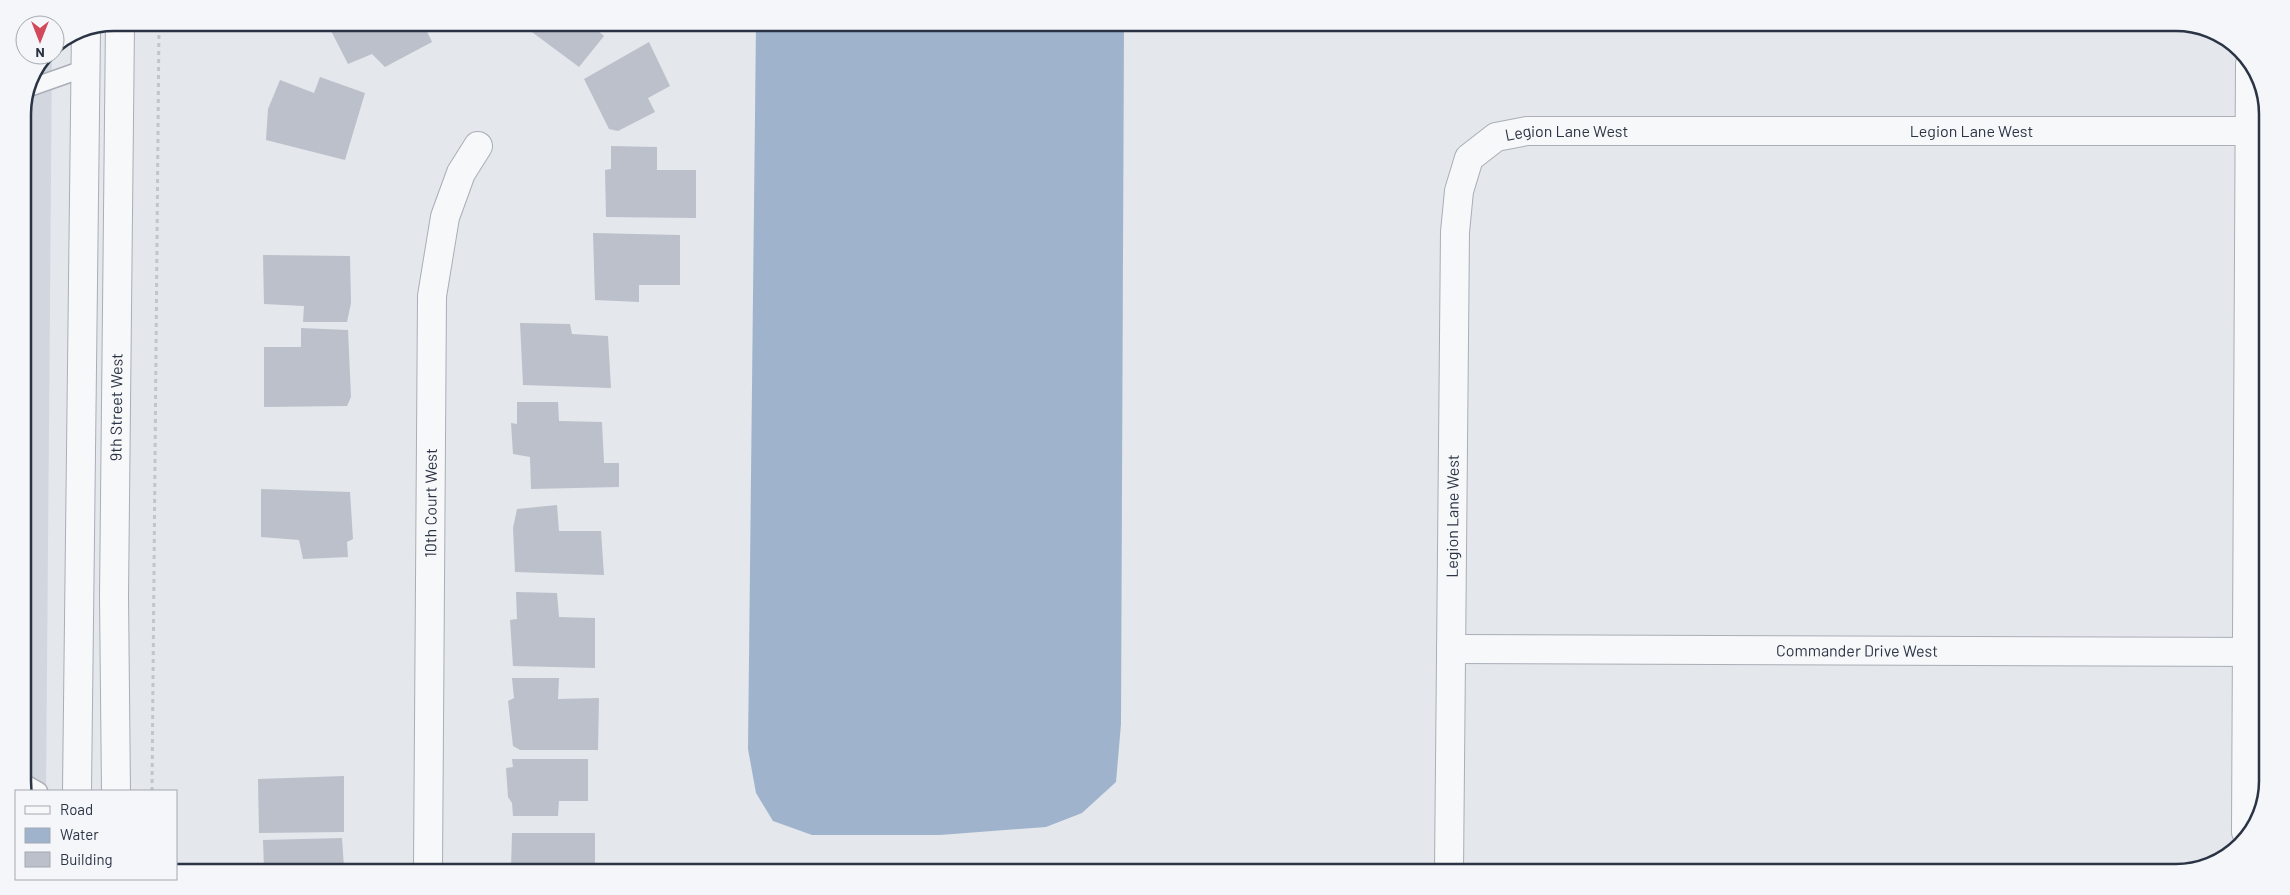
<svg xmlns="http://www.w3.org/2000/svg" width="2290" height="895" viewBox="0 0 2290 895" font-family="Barlow,sans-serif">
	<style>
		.built { fill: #d2d6de }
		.water { fill: #9fb4cc }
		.building { fill: #bbc0ca }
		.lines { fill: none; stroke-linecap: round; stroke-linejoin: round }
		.service-casing { stroke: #a9aeb7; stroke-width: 19 }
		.minor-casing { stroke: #a9aeb7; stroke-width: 30 }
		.path { stroke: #c2c5cb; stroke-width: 3; stroke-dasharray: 4 4; stroke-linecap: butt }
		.service { stroke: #f7f8fa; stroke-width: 16 }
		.minor { stroke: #f7f8fa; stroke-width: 28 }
		.labels { text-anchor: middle; stroke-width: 4; stroke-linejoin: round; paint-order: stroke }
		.street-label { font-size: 16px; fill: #2b3445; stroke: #f4f6f9 }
		.rim { fill: none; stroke: #2b3445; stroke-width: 2.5 }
	</style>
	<rect width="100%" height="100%" fill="#e4e7ec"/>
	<polygon class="built" points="47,55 52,55 46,791 23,787 23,109"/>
	<polygon class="water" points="756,24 1124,25 1121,724 1116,782 1082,813 1046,827 940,835 812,835 773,821 756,793 748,749"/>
	<g class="building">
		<polygon points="327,23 423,23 432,42 385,67 372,54 348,64"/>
		<polygon points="538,24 590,24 604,36 579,67 532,32"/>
		<polygon points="649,42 670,86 648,98 655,112 618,131 609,129 584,79"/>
		<polygon points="320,77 365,93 345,160 266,140 268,109 280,80 314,93"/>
		<polygon points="611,146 657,147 657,170 696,170 696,218 606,217 605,170 611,169"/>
		<polygon points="593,233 680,235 680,285 639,285 639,302 595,300"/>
		<polygon points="263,255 350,256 351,303 347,322 303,322 304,306 264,304"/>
		<polygon points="520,323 570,324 572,334 608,336 611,388 523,385"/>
		<polygon points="301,328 348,330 351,397 347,406 264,407 264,347 301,347"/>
		<polygon points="517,402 558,402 559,421 602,422 604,463 619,463 619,487 531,489 530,457 513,454 511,423 517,424"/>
		<polygon points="261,489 350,492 353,539 347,542 348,557 303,559 299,540 261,537"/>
		<polygon points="557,505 559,531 601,531 604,575 515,572 513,528 517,509"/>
		<polygon points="516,592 557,593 559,617 595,618 595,668 513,666 510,620 517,619"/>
		<polygon points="512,678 559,678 558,699 599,698 598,750 520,750 513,746 508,701 514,698"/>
		<polygon points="512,759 588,759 588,801 559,801 558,816 513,816 512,803 508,797 506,768 513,767"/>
		<polygon points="344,776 344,832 259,833 258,779"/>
		<polygon points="512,833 595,833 595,869 511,869"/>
		<polygon points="342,838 344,868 264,868 263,840"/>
	</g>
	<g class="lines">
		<defs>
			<g id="service">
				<polyline points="32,87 86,68"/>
				<polyline points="23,782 39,791"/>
			</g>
			<g id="minor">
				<path id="s1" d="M1451 649 2264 652"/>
				<polyline points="77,791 86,28"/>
				<path id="s2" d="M116 791 114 596 120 23"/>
				<polyline points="2246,832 2250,64"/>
				<path id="s3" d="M428 868 432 296 445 217 461 173 478 146"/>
				<path id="s4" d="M1449 871 1455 232 1459 191 1469 158 1496 137 1527 131H2267"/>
			</g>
		</defs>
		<use href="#service" class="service-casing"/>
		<use href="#minor" class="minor-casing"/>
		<g class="path">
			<polyline points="23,541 26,112"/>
			<polyline points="152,791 159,23"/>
		</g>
		<use href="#service" class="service"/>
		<use href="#minor" class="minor"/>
	</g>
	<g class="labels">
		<g class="street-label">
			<text dy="6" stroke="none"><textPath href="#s4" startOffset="1225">Legion Lane West</textPath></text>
			<text dy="6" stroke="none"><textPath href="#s4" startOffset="820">Legion Lane West</textPath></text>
			<text dy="6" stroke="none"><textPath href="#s2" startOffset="384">9th Street West</textPath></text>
			<text dy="6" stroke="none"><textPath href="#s3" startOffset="365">10th Court West</textPath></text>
			<text dy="6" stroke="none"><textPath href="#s4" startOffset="355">Legion Lane West</textPath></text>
			<text dy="6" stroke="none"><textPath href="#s1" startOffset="406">Commander Drive West</textPath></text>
		</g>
	</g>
	<path d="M0 0H2290V895H0ZM114 31H2176A83 83 0 0 1 2259 114V781A83 83 0 0 1 2176 864H114A83 83 0 0 1 31 781V114A83 83 0 0 1 114 31Z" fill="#f4f6f9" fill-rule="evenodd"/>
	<path class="rim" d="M114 31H2176A83 83 0 0 1 2259 114V781A83 83 0 0 1 2176 864H114A83 83 0 0 1 31 781V114A83 83 0 0 1 114 31Z"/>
	<rect x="15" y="790" width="162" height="90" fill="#f4f6f9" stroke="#a4a8b1"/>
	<rect x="25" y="806" width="25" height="8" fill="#f7f8fa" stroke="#a4a8b1"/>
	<text x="60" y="815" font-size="15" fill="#2b3445">Road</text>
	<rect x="25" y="828" width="25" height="15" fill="#9fb4cc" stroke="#a4a8b1"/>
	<text x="60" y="840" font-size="15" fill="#2b3445">Water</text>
	<rect x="25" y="852" width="25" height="15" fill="#bbc0ca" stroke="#a4a8b1"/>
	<text x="60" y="865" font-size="15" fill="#2b3445">Building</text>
	<g transform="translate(40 40) rotate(180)"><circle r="24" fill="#f4f6f9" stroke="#a4a8b1"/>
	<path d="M0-4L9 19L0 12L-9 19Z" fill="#d1495b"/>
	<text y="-8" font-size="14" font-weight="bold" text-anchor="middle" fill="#2b3445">N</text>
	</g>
</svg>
